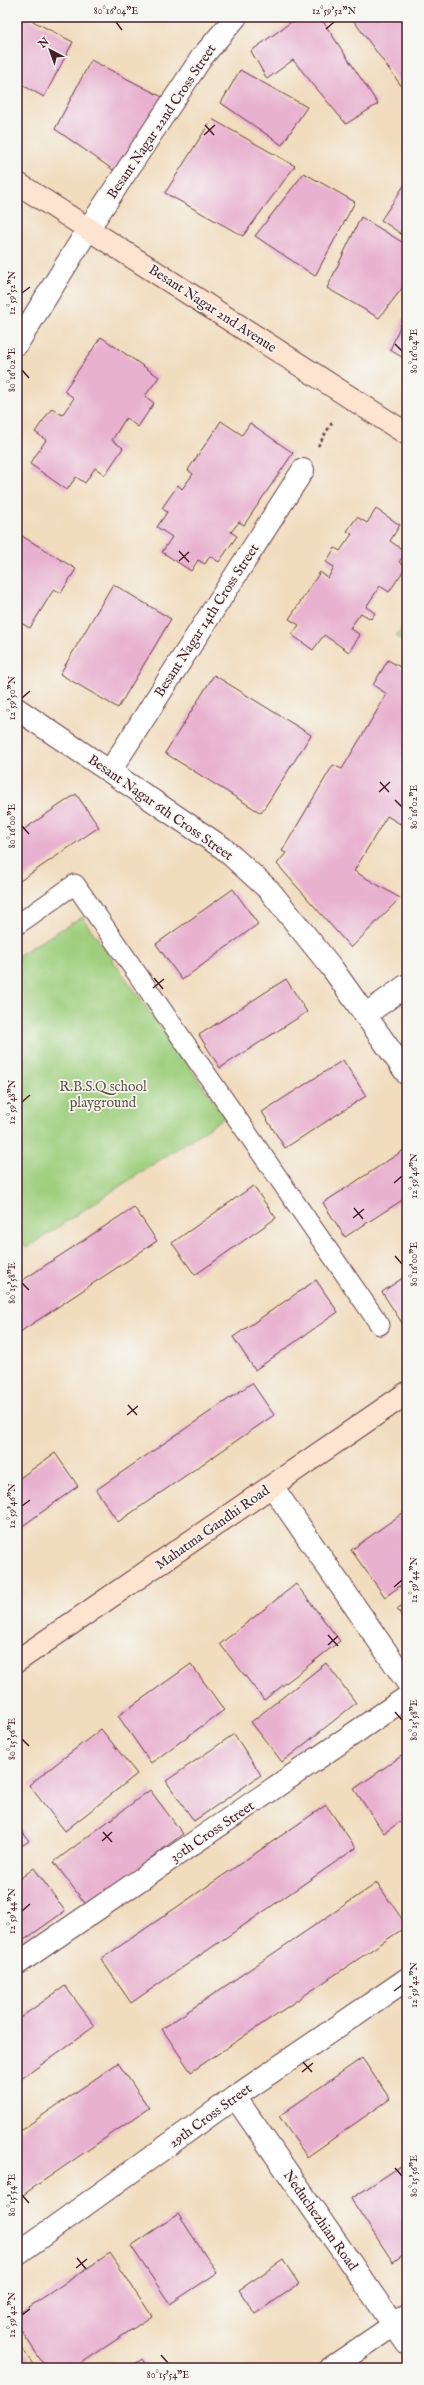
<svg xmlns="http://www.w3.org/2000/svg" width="424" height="2385" viewBox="0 0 424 2385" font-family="'IM FELL English',serif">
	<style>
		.green { fill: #9fcf7e; stroke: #747754 }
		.building { fill: #e8b1d0 }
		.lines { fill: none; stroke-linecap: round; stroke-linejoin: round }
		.service-casing { stroke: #633b41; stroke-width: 21 }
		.minor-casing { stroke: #633b41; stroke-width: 24 }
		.secondary-casing { stroke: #633b41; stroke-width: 24 }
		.path { stroke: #633b41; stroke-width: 2.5; stroke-dasharray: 3 3; stroke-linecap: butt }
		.service { stroke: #fff; stroke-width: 19 }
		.minor { stroke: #fff; stroke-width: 22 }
		.secondary { stroke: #fde4d1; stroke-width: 22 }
		.ticks { fill: none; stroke: #4a1f2b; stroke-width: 1.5 }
		.labels { text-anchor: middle; stroke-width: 3.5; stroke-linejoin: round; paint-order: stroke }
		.street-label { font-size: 14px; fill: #4a1f2b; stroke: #f6f6f2 }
		.park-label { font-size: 14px; fill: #645444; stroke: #f6f6f2 }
		.neatline { fill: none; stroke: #4a1f2b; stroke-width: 1.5 }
		.ticks-label { font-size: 10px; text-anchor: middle; fill: #4a1f2b }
	</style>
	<rect width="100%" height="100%" fill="#f6f6f2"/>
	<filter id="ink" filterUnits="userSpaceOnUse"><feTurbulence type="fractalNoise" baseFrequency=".025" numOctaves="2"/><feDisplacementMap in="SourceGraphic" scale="8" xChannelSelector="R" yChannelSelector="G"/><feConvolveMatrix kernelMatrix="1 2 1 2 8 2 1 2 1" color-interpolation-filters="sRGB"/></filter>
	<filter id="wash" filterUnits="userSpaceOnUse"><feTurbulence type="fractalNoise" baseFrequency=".012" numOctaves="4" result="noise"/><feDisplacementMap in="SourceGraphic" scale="16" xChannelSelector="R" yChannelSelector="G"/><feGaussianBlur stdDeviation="0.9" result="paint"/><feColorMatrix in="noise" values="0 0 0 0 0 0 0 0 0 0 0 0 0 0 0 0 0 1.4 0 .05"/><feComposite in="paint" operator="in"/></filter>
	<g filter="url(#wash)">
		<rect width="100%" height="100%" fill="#f1dcbe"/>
		<g class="green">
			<polygon points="407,622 407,645 396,636"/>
			<polygon points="82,917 225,1117 26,1248 17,1236 17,956"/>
		</g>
		<g id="blocks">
			<g class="building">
				<polygon points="17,17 25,17 73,42 44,97 17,82"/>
				<polygon points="298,17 320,17 378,104 346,124 293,60 267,79 251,51"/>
				<polygon points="351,17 407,17 407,89 405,91"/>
				<polygon points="91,60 166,99 119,174 55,129"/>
				<polygon points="240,70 307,107 282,145 221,103"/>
				<polygon points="212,119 295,166 243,236 165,193"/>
				<polygon points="304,173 355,202 315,276 255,236"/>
				<polygon points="407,181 407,238 381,220"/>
				<polygon points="361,217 407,245 407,282 379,318 327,288"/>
				<polygon points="407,310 407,360 390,350"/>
				<polygon points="101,337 159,377 145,396 154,403 138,427 126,418 112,440 123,448 105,475 95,468 85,483 76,477 67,490 30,464 46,440 35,432 52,408 62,415 74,398 64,391"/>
				<polygon points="221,421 242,435 250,423 293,453 244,525 239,522 231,532 237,536 219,562 210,556 205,564 198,560 191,571 162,552 172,537 157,527 167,512 162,508 178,485 182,489 193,474 188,470"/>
				<polygon points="376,509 400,525 390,541 406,552 399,562 406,567 389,592 380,586 366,607 375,613 371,619 361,613 350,628 360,635 349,652 324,635 313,650 292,635 299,625 289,619 320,572 328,578 334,567 326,562 335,548 340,551 352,534 347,531 357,517 367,523"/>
				<polygon points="17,533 76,569 61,593 54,589 30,628 17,621"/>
				<polygon points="113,584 171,619 118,708 60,674"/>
				<polygon points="388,660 407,671 407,828 387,816 354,871 400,898 351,948 277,864 286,853 282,851 333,765 342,769 387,694 373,685"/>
				<polygon points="214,675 311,735 261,813 165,753"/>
				<polygon points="76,794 99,827 17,883 17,834"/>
				<polygon points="233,889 258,924 182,980 156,944"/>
				<polygon points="286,979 307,1012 220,1068 199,1035"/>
				<polygon points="343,1060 366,1096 285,1148 262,1112"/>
				<polygon points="404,1150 407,1154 407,1197 345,1237 323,1203"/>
				<polygon points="253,1186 276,1218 195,1275 172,1243"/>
				<polygon points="134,1207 157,1241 17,1334 17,1284"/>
				<polygon points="407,1275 407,1324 404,1326 382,1292"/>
				<polygon points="316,1280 338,1312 255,1370 233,1337"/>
				<polygon points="252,1383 274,1415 118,1522 96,1490"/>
				<polygon points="55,1453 78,1486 17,1530 17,1480"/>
				<polygon points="407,1510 407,1581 385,1597 351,1550"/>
				<polygon points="296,1584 340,1641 264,1700 220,1644"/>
				<polygon points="407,1602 407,1623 397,1609"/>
				<polygon points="326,1663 356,1703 282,1762 251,1722"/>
				<polygon points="191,1664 224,1710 151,1763 118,1716"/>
				<polygon points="101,1729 137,1774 65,1831 29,1785"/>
				<polygon points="234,1734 261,1775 194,1821 166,1781"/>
				<polygon points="407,1752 407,1817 384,1833 354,1789"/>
				<polygon points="150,1790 183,1834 87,1906 54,1862"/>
				<polygon points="326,1805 356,1848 131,2003 101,1959"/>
				<polygon points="17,1824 29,1841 17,1849"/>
				<polygon points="34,1868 65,1911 17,1945 17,1881"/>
				<polygon points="377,1883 407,1926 191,2072 162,2029"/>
				<polygon points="65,1986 95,2026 17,2082 17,2020"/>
				<polygon points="362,2058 390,2099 307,2157 279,2116"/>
				<polygon points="118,2063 149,2108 17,2199 17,2133"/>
				<polygon points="407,2162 407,2252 393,2262 351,2199"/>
				<polygon points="178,2214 217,2273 170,2304 131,2246"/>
				<polygon points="110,2253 152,2316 74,2368 46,2368 17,2324 17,2315"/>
				<polygon points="283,2260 299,2284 255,2314 239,2290"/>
				<polygon points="17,2341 34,2366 32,2368 17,2368"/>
				<polygon points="142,2359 148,2368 129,2368"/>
			</g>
		</g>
	</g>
	<g filter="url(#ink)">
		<use href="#blocks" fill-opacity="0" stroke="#633b41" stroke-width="1"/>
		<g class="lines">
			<defs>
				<polyline id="service" points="17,925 75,884 380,1325"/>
				<g id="minor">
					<polyline points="17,344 89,228 202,57 236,17"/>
					<polyline points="17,709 223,848 269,890 332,968 407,1074"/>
					<polyline points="110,771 303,470"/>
					<polyline points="365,1015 407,985"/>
					<polyline points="272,1486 407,1682"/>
					<polyline points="17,1964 407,1697"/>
					<polyline points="235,2097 407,2344"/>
					<polyline points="17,2254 235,2097 407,1979"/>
					<polyline points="331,2368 407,2316"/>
				</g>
				<g id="secondary">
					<polyline points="17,183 407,434"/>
					<polyline points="17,1661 407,1393"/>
				</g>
			</defs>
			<use href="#service" class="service-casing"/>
			<use href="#minor" class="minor-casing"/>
			<use href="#secondary" class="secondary-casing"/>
			<polyline class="path" points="318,446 333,421"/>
			<use href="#service" class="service"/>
			<use href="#minor" class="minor"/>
			<use href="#secondary" class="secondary"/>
		</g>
	</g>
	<path class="ticks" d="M116 22 122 30M326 29 334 22M205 125 214 135M204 135 215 125M22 293 30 287M395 344 402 351M22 370 29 378M179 551 189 562M179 561 189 552M22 698 30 691M380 782 389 792M379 792 390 782M395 800 402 807M22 826 29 834M154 978 163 989M153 988 164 979M22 1102 30 1095M394 1183 402 1176M354 1208 363 1219M353 1218 364 1209M395 1256 402 1264M22 1283 29 1290M128 1405 137 1415M127 1415 138 1406M22 1506 30 1500M394 1587 402 1580M328 1635 338 1646M328 1645 338 1636M395 1712 402 1720M22 1739 29 1746M103 1832 112 1842M102 1841 112 1832M22 1911 30 1904M394 1991 402 1985M303 2062 312 2072M302 2072 313 2063M395 2168 402 2176M22 2195 29 2203M77 2258 86 2269M76 2268 87 2259M22 2315 30 2309M161 2355 168 2363"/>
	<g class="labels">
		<g class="street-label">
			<text transform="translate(161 121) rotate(-56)" y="5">Besant Nagar 22nd Cross Street</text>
			<text transform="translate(213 308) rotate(33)" y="5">Besant Nagar 2nd Avenue</text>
			<text transform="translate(206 620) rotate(-57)" y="5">Besant Nagar 14th Cross Street</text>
			<text transform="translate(161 807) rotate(35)" y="5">Besant Nagar 6th Cross Street</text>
			<text transform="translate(212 1527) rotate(-35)" y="5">Mahatma Gandhi Road</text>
			<text transform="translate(212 1831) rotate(-34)" y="5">30th Cross Street</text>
			<text transform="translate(210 2115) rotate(-36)" y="5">29th Cross Street</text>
			<text transform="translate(321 2220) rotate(55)" y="5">Neduchezhian Road</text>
		</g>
		<g class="park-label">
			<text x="103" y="1091">R.B.S.Q school<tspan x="103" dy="16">playground</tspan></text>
		</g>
	</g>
	<rect width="424" height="2385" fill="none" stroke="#f6f6f2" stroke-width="44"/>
	<g transform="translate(50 50) rotate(319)" stroke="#f6f6f2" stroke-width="3" paint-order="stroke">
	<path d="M0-3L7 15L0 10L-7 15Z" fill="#4a1f2b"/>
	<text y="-6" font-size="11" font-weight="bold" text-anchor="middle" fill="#4a1f2b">N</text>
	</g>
	<rect x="22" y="22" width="380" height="2341" class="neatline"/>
	<g class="ticks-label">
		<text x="116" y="14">80°16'04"E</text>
		<text x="334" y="14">12°59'52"N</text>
		<text transform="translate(11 293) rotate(-90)" y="4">12°59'52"N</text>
		<text transform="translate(413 351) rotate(-90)" y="4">80°16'04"E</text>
		<text transform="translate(11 370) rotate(-90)" y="4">80°16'02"E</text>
		<text transform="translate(11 698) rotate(-90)" y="4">12°59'50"N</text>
		<text transform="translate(413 807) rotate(-90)" y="4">80°16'02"E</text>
		<text transform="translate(11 826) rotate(-90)" y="4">80°16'00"E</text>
		<text transform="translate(11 1102) rotate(-90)" y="4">12°59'48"N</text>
		<text transform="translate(413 1176) rotate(-90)" y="4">12°59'46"N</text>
		<text transform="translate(413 1264) rotate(-90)" y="4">80°16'00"E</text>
		<text transform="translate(11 1283) rotate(-90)" y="4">80°15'58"E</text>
		<text transform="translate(11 1506) rotate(-90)" y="4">12°59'46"N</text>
		<text transform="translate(413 1580) rotate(-90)" y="4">12°59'44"N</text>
		<text transform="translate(413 1720) rotate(-90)" y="4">80°15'58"E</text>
		<text transform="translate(11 1739) rotate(-90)" y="4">80°15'56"E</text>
		<text transform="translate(11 1911) rotate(-90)" y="4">12°59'44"N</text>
		<text transform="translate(413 1985) rotate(-90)" y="4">12°59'42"N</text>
		<text transform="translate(413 2176) rotate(-90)" y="4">80°15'56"E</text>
		<text transform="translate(11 2195) rotate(-90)" y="4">80°15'54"E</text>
		<text transform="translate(11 2315) rotate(-90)" y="4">12°59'42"N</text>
		<text x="168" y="2378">80°15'54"E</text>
	</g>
</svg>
